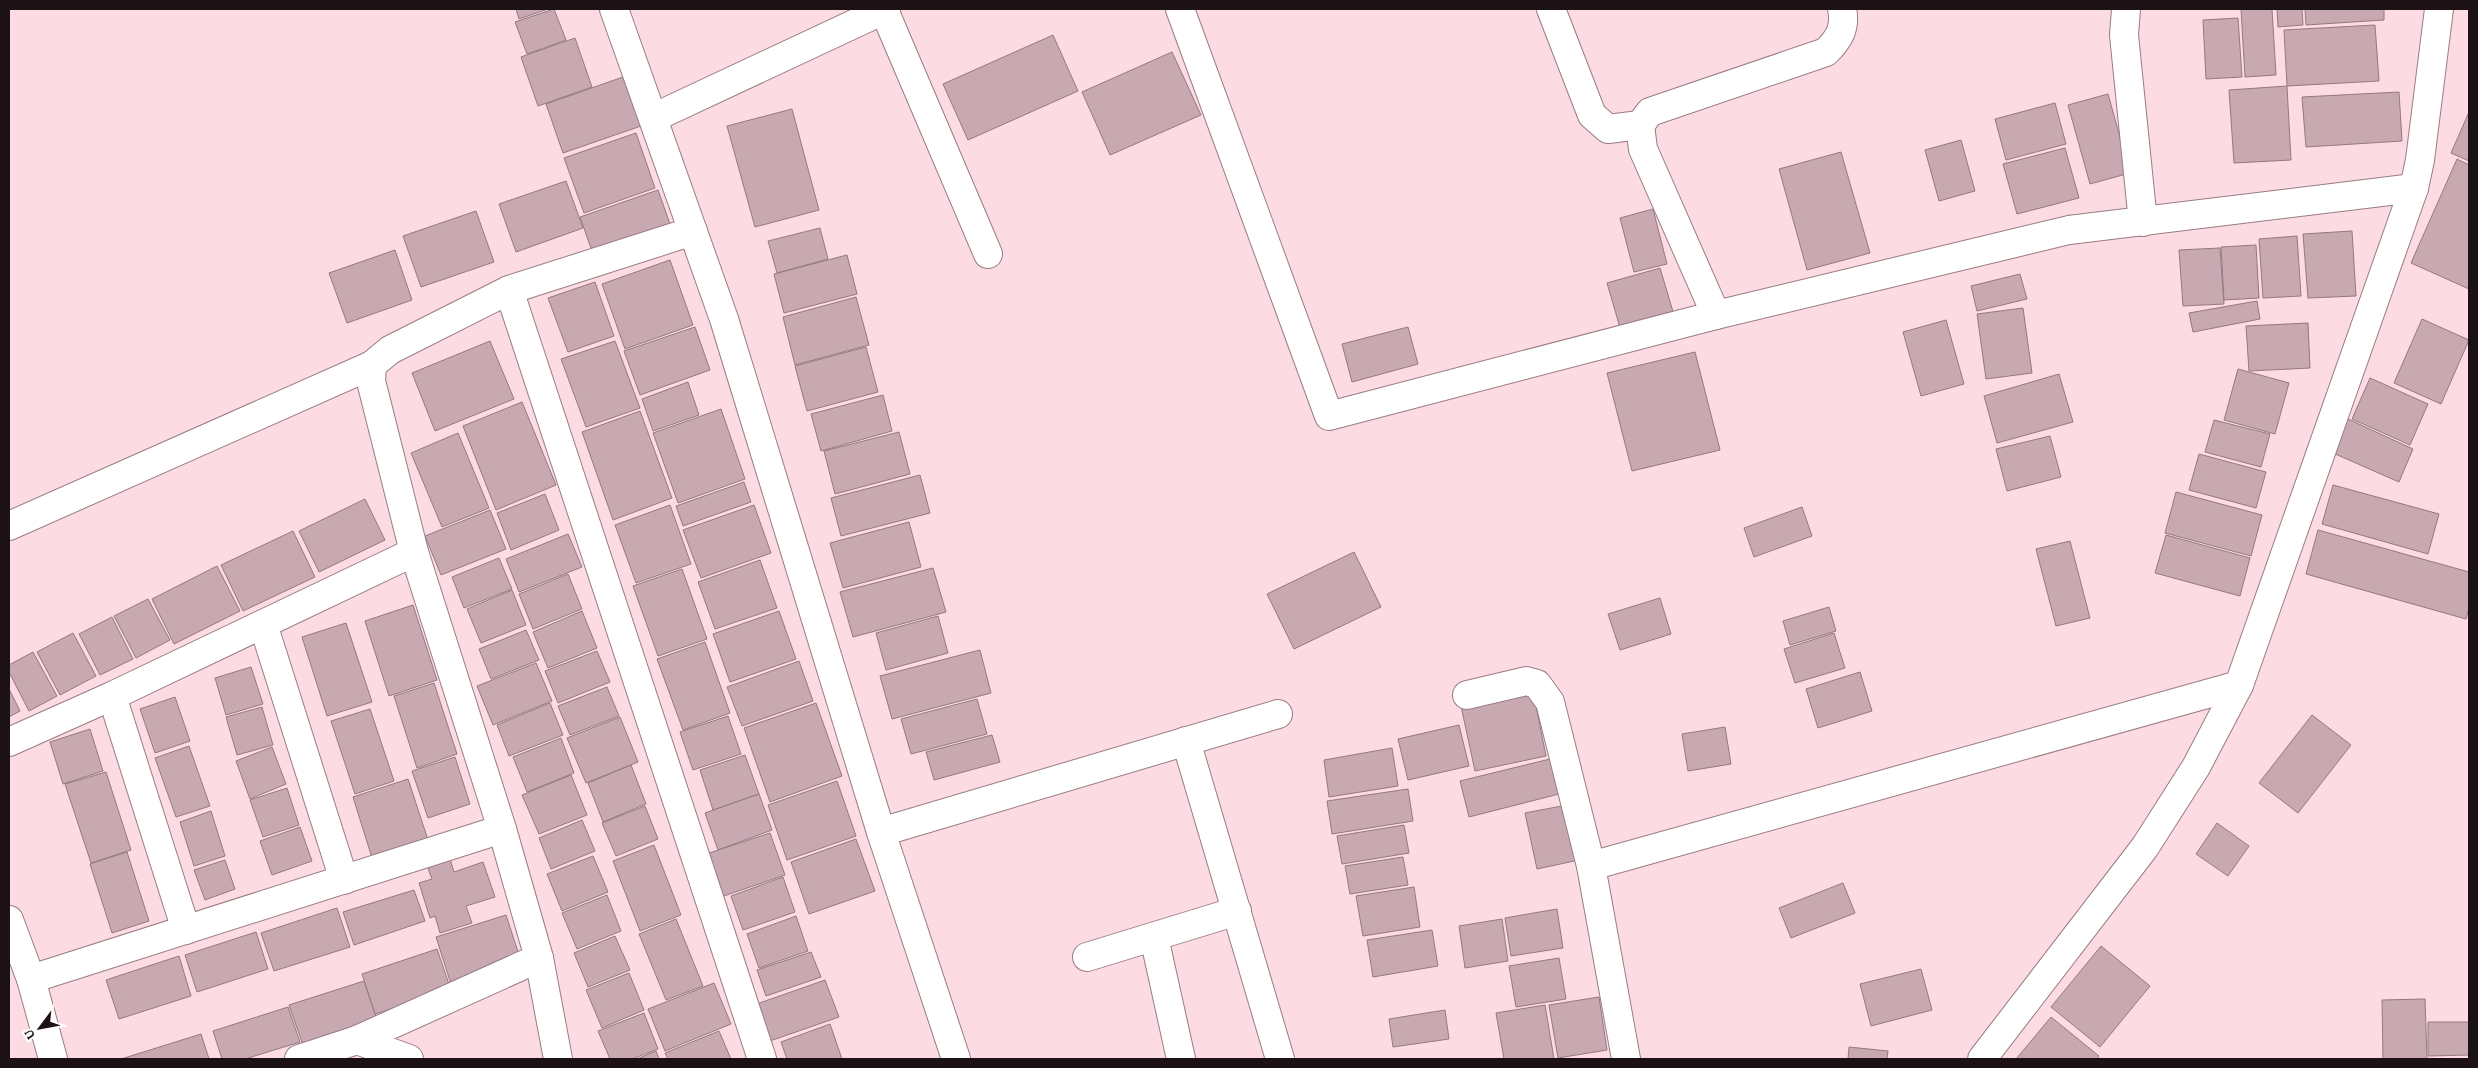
<svg xmlns="http://www.w3.org/2000/svg" width="2478" height="1068" viewBox="0 0 2478 1068" font-family="'Crimson Pro',serif">
	<style>
		.building { fill: #c8a9b1; stroke: #967880 }
		.lines { fill: none; stroke-linecap: round; stroke-linejoin: round }
		.minor-casing { stroke: #997c83; stroke-width: 30 }
		.minor { stroke: #fff; stroke-width: 28 }
	</style>
	<rect width="100%" height="100%" fill="#fcdbe3"/>
	<g class="building">
		<polygon points="516,9 548,9 519,19"/>
		<polygon points="554,9 566,40 527,54 515,22"/>
		<polygon points="2241,9 2272,9 2276,75 2245,77"/>
		<polygon points="2277,9 2302,9 2303,25 2278,27"/>
		<polygon points="2305,9 2384,9 2384,20 2306,25"/>
		<polygon points="2238,18 2242,77 2206,79 2203,20"/>
		<polygon points="2375,25 2379,81 2287,86 2284,30"/>
		<polygon points="1053,35 1078,91 968,140 943,84"/>
		<polygon points="575,38 592,87 538,106 521,57"/>
		<polygon points="1172,52 1201,115 1110,155 1082,92"/>
		<polygon points="623,77 641,126 563,153 546,104"/>
		<polygon points="2287,86 2291,160 2234,163 2229,90"/>
		<polygon points="2399,92 2402,141 2306,147 2302,97"/>
		<polygon points="2108,94 2130,173 2090,184 2068,105"/>
		<polygon points="2055,103 2066,144 2006,160 1995,119"/>
		<polygon points="792,109 819,210 755,227 727,126"/>
		<polygon points="2469,112 2469,161 2451,153"/>
		<polygon points="636,133 655,188 584,213 564,158"/>
		<polygon points="1961,140 1975,191 1939,201 1925,150"/>
		<polygon points="2065,148 2079,198 2017,214 2003,164"/>
		<polygon points="1841,152 1870,253 1807,270 1779,169"/>
		<polygon points="2457,159 2469,165 2469,289 2411,263"/>
		<polygon points="566,181 583,228 516,252 499,204"/>
		<polygon points="658,190 670,224 592,251 580,217"/>
		<polygon points="1653,209 1667,264 1634,272 1620,218"/>
		<polygon points="476,211 494,262 421,287 403,236"/>
		<polygon points="820,228 828,259 777,273 768,241"/>
		<polygon points="2352,231 2356,296 2308,298 2303,234"/>
		<polygon points="2297,236 2301,296 2263,298 2259,239"/>
		<polygon points="2256,245 2259,298 2224,300 2221,247"/>
		<polygon points="2220,248 2224,304 2183,306 2179,250"/>
		<polygon points="395,250 412,300 347,323 329,273"/>
		<polygon points="847,255 857,294 784,313 774,274"/>
		<polygon points="670,260 693,325 625,349 602,284"/>
		<polygon points="1660,268 1674,315 1621,331 1607,283"/>
		<polygon points="2020,274 2027,299 1977,311 1971,286"/>
		<polygon points="595,282 614,336 568,352 548,298"/>
		<polygon points="856,297 869,345 795,365 783,317"/>
		<polygon points="2257,301 2260,319 2193,332 2189,313"/>
		<polygon points="2023,308 2032,373 1986,379 1977,314"/>
		<polygon points="2422,319 2469,340 2441,404 2394,383"/>
		<polygon points="1946,320 1964,384 1921,396 1903,332"/>
		<polygon points="2308,323 2310,368 2249,371 2246,326"/>
		<polygon points="695,327 710,370 640,395 624,351"/>
		<polygon points="1408,327 1418,364 1352,382 1342,344"/>
		<polygon points="490,341 514,399 435,431 412,373"/>
		<polygon points="615,341 640,408 586,427 561,359"/>
		<polygon points="866,347 878,392 807,411 795,366"/>
		<polygon points="1695,352 1720,450 1632,471 1607,373"/>
		<polygon points="2238,369 2289,383 2275,434 2224,420"/>
		<polygon points="2059,374 2073,422 1997,443 1984,396"/>
		<polygon points="2370,378 2428,404 2410,445 2352,419"/>
		<polygon points="688,382 699,415 653,431 642,399"/>
		<polygon points="883,395 892,431 821,451 811,414"/>
		<polygon points="522,402 556,485 496,510 463,426"/>
		<polygon points="721,409 745,479 678,503 653,433"/>
		<polygon points="640,411 672,498 613,520 582,432"/>
		<polygon points="2348,419 2413,449 2399,482 2333,453"/>
		<polygon points="2214,420 2270,434 2261,467 2205,452"/>
		<polygon points="899,432 910,474 835,494 824,451"/>
		<polygon points="458,433 489,508 442,527 411,453"/>
		<polygon points="2050,436 2061,477 2007,491 1996,449"/>
		<polygon points="2199,454 2266,472 2256,508 2189,490"/>
		<polygon points="920,475 930,513 841,536 831,498"/>
		<polygon points="744,482 751,502 683,526 676,506"/>
		<polygon points="2333,485 2439,514 2428,554 2322,524"/>
		<polygon points="2176,492 2262,515 2251,556 2165,533"/>
		<polygon points="545,494 559,530 511,550 497,513"/>
		<polygon points="365,499 385,540 319,572 299,531"/>
		<polygon points="670,505 691,564 636,583 615,525"/>
		<polygon points="754,505 771,553 701,578 683,530"/>
		<polygon points="1802,507 1812,536 1754,557 1744,528"/>
		<polygon points="490,510 506,549 441,575 425,536"/>
		<polygon points="909,522 921,567 843,588 830,543"/>
		<polygon points="2318,530 2469,572 2469,608 2466,619 2306,574"/>
		<polygon points="293,531 315,577 243,611 221,565"/>
		<polygon points="568,534 582,567 519,592 506,559"/>
		<polygon points="2166,535 2250,558 2240,596 2155,573"/>
		<polygon points="2070,541 2090,618 2056,626 2036,549"/>
		<polygon points="1354,552 1381,607 1294,649 1267,594"/>
		<polygon points="499,558 512,589 464,608 452,577"/>
		<polygon points="760,560 777,608 715,629 698,582"/>
		<polygon points="217,566 240,611 174,644 152,599"/>
		<polygon points="933,568 946,612 853,637 840,592"/>
		<polygon points="682,569 707,639 658,656 633,586"/>
		<polygon points="568,574 582,609 533,629 519,594"/>
		<polygon points="512,590 526,625 481,643 467,609"/>
		<polygon points="1660,598 1671,634 1620,650 1608,614"/>
		<polygon points="148,599 170,640 136,658 114,616"/>
		<polygon points="413,605 437,680 389,696 365,621"/>
		<polygon points="1829,607 1836,631 1790,645 1783,621"/>
		<polygon points="582,611 597,648 548,668 533,632"/>
		<polygon points="779,611 796,659 730,682 713,634"/>
		<polygon points="938,616 948,653 886,670 876,633"/>
		<polygon points="112,617 133,659 100,675 79,634"/>
		<polygon points="346,623 372,702 327,716 302,637"/>
		<polygon points="526,630 539,660 491,679 479,649"/>
		<polygon points="73,633 96,676 60,695 37,652"/>
		<polygon points="1834,633 1845,668 1795,683 1784,649"/>
		<polygon points="705,642 730,713 683,730 657,659"/>
		<polygon points="980,650 991,693 892,719 880,676"/>
		<polygon points="597,651 610,682 558,703 545,671"/>
		<polygon points="33,652 57,696 29,711 9,672 9,665"/>
		<polygon points="799,661 813,701 742,726 727,687"/>
		<polygon points="536,663 552,701 493,725 477,686"/>
		<polygon points="251,667 263,704 226,715 215,678"/>
		<polygon points="1860,672 1872,711 1818,728 1806,689"/>
		<polygon points="434,683 457,754 417,768 394,696"/>
		<polygon points="607,687 619,716 570,735 558,706"/>
		<polygon points="9,689 20,711 9,717"/>
		<polygon points="1533,691 1546,756 1475,771 1461,706"/>
		<polygon points="175,697 190,741 155,753 140,709"/>
		<polygon points="977,699 987,734 911,754 901,719"/>
		<polygon points="550,703 563,735 509,756 497,725"/>
		<polygon points="816,703 842,776 770,802 744,728"/>
		<polygon points="262,707 273,745 237,755 226,717"/>
		<polygon points="370,709 394,781 355,794 331,721"/>
		<polygon points="2312,715 2351,745 2298,813 2259,783"/>
		<polygon points="728,716 741,754 693,770 680,732"/>
		<polygon points="620,717 638,762 586,783 567,738"/>
		<polygon points="1459,725 1469,766 1408,780 1398,739"/>
		<polygon points="1725,727 1731,764 1688,771 1682,734"/>
		<polygon points="90,729 103,771 63,784 50,742"/>
		<polygon points="992,735 1000,762 934,780 926,752"/>
		<polygon points="561,738 574,773 527,792 513,757"/>
		<polygon points="189,746 210,806 176,817 155,758"/>
		<polygon points="272,747 286,784 250,799 236,761"/>
		<polygon points="1392,748 1398,786 1329,797 1324,760"/>
		<polygon points="745,755 759,794 713,810 700,770"/>
		<polygon points="455,757 470,804 428,818 412,771"/>
		<polygon points="1550,759 1559,794 1469,817 1460,781"/>
		<polygon points="631,765 646,804 603,822 588,783"/>
		<polygon points="106,772 131,850 91,863 65,784"/>
		<polygon points="571,775 587,815 539,834 522,795"/>
		<polygon points="408,779 429,843 373,861 353,797"/>
		<polygon points="837,781 856,836 787,860 768,805"/>
		<polygon points="287,788 299,825 263,837 250,800"/>
		<polygon points="1408,789 1413,821 1332,834 1327,801"/>
		<polygon points="759,794 772,830 718,850 705,813"/>
		<polygon points="1567,805 1579,860 1537,869 1525,813"/>
		<polygon points="645,806 658,839 616,856 602,823"/>
		<polygon points="211,811 225,856 194,866 180,822"/>
		<polygon points="582,820 595,851 551,869 539,838"/>
		<polygon points="2217,823 2249,846 2228,876 2196,854"/>
		<polygon points="1404,825 1409,853 1342,864 1337,836"/>
		<polygon points="300,827 312,861 272,875 260,841"/>
		<polygon points="770,833 785,875 718,898 703,855"/>
		<polygon points="856,839 875,891 809,914 791,862"/>
		<polygon points="654,845 681,915 640,931 613,861"/>
		<polygon points="127,852 149,921 112,933 90,864"/>
		<polygon points="449,856 454,872 483,862 495,897 466,906 472,923 440,933 435,916 430,918 419,883 432,879 426,863"/>
		<polygon points="593,856 608,892 562,911 547,874"/>
		<polygon points="1403,857 1408,885 1350,894 1345,866"/>
		<polygon points="225,860 235,889 205,900 194,870"/>
		<polygon points="783,877 795,912 743,930 731,896"/>
		<polygon points="1843,883 1855,913 1791,938 1779,908"/>
		<polygon points="1414,887 1420,927 1363,936 1356,896"/>
		<polygon points="414,890 425,921 354,945 343,912"/>
		<polygon points="607,895 621,931 577,949 562,913"/>
		<polygon points="337,908 350,947 274,971 261,933"/>
		<polygon points="1557,909 1563,948 1511,956 1505,918"/>
		<polygon points="506,915 521,961 451,984 436,937"/>
		<polygon points="796,916 808,951 759,968 747,934"/>
		<polygon points="676,919 703,986 666,1000 639,934"/>
		<polygon points="1502,919 1508,961 1465,968 1459,926"/>
		<polygon points="1432,930 1438,966 1373,977 1367,940"/>
		<polygon points="256,932 268,969 197,992 185,955"/>
		<polygon points="615,936 630,970 588,987 574,953"/>
		<polygon points="2101,946 2150,986 2100,1047 2051,1007"/>
		<polygon points="437,949 451,990 375,1014 362,974"/>
		<polygon points="811,952 821,977 766,996 757,970"/>
		<polygon points="179,956 191,996 119,1019 106,980"/>
		<polygon points="1559,958 1566,999 1516,1007 1509,966"/>
		<polygon points="1921,969 1932,1010 1871,1026 1860,984"/>
		<polygon points="629,973 644,1010 602,1028 586,990"/>
		<polygon points="825,980 839,1017 767,1042 754,1005"/>
		<polygon points="364,981 377,1020 303,1045 289,1005"/>
		<polygon points="714,983 731,1024 665,1051 648,1009"/>
		<polygon points="1599,997 1607,1050 1558,1058 1549,1005"/>
		<polygon points="2425,999 2427,1059 2383,1059 2382,1000"/>
		<polygon points="1545,1005 1554,1059 1504,1059 1496,1013"/>
		<polygon points="288,1007 300,1042 245,1059 222,1059 213,1031"/>
		<polygon points="1445,1010 1449,1039 1393,1047 1389,1019"/>
		<polygon points="644,1013 658,1049 632,1059 610,1059 598,1031"/>
		<polygon points="2051,1017 2099,1056 2097,1059 2016,1059"/>
		<polygon points="2428,1022 2469,1022 2469,1055 2428,1056"/>
		<polygon points="830,1024 842,1059 787,1059 781,1042"/>
		<polygon points="719,1031 731,1059 668,1059 665,1053"/>
		<polygon points="201,1034 209,1059 121,1059"/>
		<polygon points="1849,1047 1888,1051 1887,1059 1848,1059"/>
		<polygon points="656,1051 659,1059 637,1059"/>
	</g>
	<g class="lines">
		<defs>
			<g id="minor">
				<polyline points="614,9 724,319 881,832 956,1059"/>
				<polyline points="1180,9 1329,416 1716,315 2069,230 2414,188"/>
				<polyline points="1551,9 1592,115 1608,129 1640,125"/>
				<polyline points="2126,9 2124,35 2143,222"/>
				<polyline points="884,10 988,254"/>
				<polyline points="653,118 886,9"/>
				<polyline points="509,290 762,1059"/>
				<path d="M1716 315 1643 149 1640 125 1650 112 1826 52C1839 39 1846 28 1842 9"/>
				<polyline points="9,526 372,365"/>
				<polyline points="263,624 344,880"/>
				<polyline points="1467,695 1526,681 1537,684 1550,702 1591,866 1626,1059"/>
				<polyline points="112,696 186,930"/>
				<polyline points="1186,741 1280,1059"/>
				<polyline points="9,742 112,696 414,552"/>
				<polyline points="881,832 1278,714"/>
				<polyline points="1591,866 2239,685"/>
				<polyline points="9,920 31,979 53,1059"/>
				<polyline points="1154,937 1181,1059"/>
				<polyline points="1087,957 1237,911"/>
				<polyline points="31,979 502,829"/>
				<polyline points="357,1040 409,1059"/>
				<polyline points="299,1059 357,1040 539,958"/>
				<polyline points="558,1059 539,958 502,829 414,552 371,381 372,365 390,350 509,290 693,231"/>
				<polyline points="1982,1059 2145,847 2196,767 2239,685 2414,188 2420,160 2439,9"/>
			</g>
		</defs>
		<use href="#minor" class="minor-casing"/>
		<use href="#minor" class="minor"/>
	</g>
	<rect width="2478" height="1068" fill="none" stroke="#1c1114" stroke-width="20"/>
	<g transform="translate(40 1028) rotate(238)" stroke="#ffffff" stroke-width="4" paint-order="stroke">
	<path d="M0-4L9 19L0 12L-9 19Z" fill="#1c1114"/>
	<text y="-8" font-size="14" font-weight="bold" text-anchor="middle" fill="#1c1114">U</text>
	</g>
</svg>
